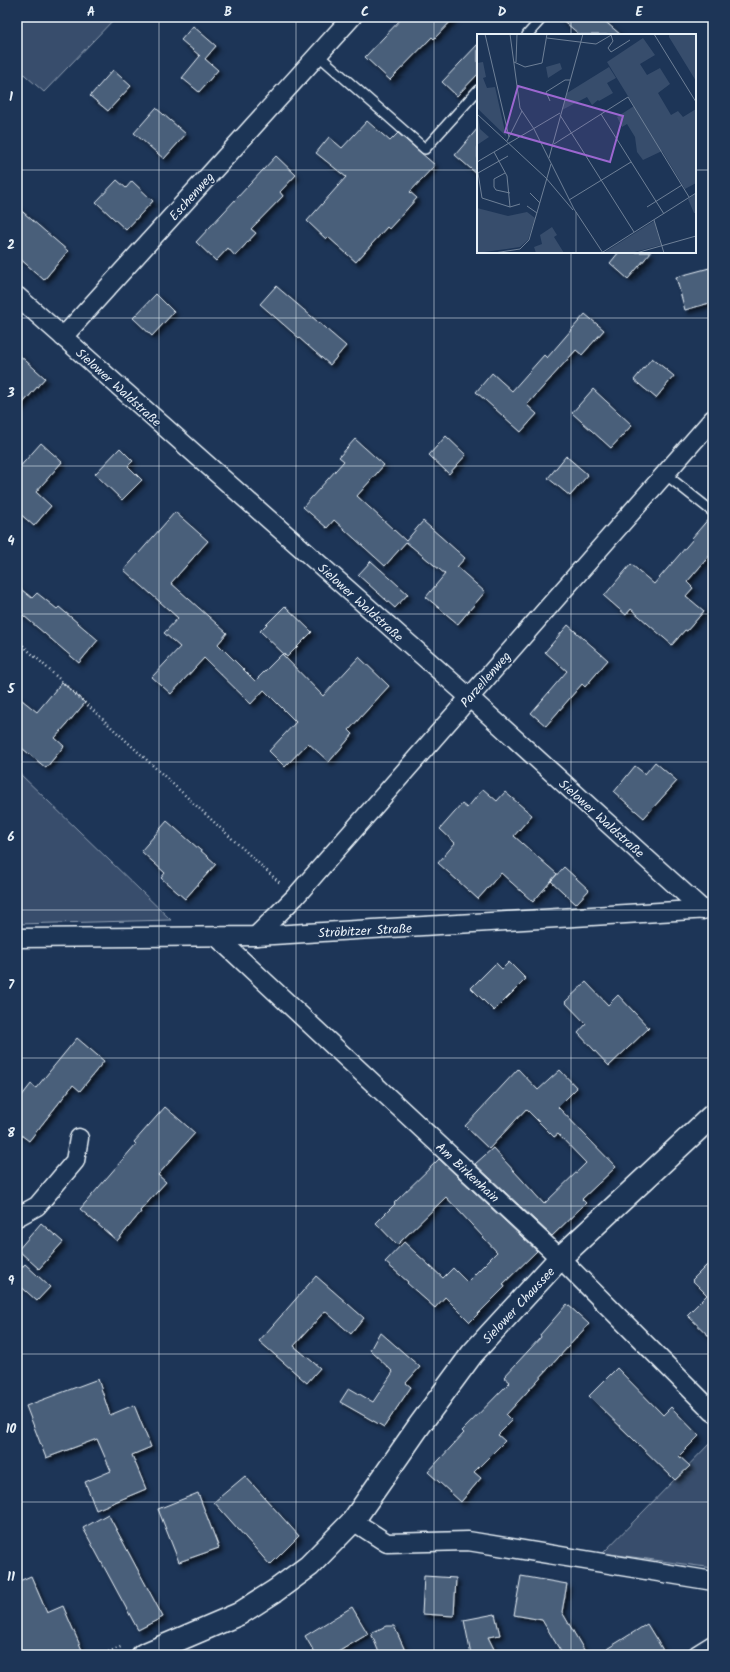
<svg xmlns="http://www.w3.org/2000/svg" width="730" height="1672" viewBox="0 0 730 1672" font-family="Kalam,sans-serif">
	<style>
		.green { fill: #374d6c; stroke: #909fb2 }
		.building { fill: #495e7a; stroke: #e8f1f8; filter: url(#shadow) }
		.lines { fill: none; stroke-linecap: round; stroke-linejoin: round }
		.service-casing { stroke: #e8f1f8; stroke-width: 12 }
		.minor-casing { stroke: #e8f1f8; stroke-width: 21 }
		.secondary-casing { stroke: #e8f1f8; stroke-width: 25 }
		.path { stroke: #e8f1f8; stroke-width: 2.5; stroke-dasharray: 1 3; stroke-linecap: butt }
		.service { stroke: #1d3557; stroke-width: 9 }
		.minor { stroke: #1d3557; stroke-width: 18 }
		.secondary { stroke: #1d3557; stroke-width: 22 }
		.grid { fill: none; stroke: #e8f1f8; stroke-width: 1; stroke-opacity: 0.55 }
		.labels { text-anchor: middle; stroke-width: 3.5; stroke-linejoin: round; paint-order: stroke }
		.street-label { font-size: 13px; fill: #e8f1f8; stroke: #1d3557 }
		.inset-road { fill: none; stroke: #6e8097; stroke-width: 1 }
		.view { fill: #9c67d0; fill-opacity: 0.15; stroke: #9c67d0; stroke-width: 2 }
		.inset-edge { fill: none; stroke: #e8f1f8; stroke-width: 2 }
		.neatline { fill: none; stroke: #e8f1f8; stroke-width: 1.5 }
		.grid-label { font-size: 13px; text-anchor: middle; font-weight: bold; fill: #e8f1f8 }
	</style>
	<defs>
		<filter id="shadow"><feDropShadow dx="3.5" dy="3.5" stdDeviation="2" flood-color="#0009"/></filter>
	</defs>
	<rect width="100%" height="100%" fill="#1d3557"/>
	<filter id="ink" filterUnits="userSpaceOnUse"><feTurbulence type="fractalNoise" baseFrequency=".025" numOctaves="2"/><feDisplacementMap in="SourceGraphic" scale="8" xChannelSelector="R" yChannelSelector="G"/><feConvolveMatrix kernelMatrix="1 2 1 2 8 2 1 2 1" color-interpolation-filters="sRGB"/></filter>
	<g filter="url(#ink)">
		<g class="green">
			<polygon points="17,17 116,17 44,92 17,68"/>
			<polygon points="17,771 171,920 17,924"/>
			<polygon points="713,1440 713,1568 603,1553"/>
		</g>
		<g class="building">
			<polygon points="403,17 455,17 434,39 432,37 390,80 365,57"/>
			<polygon points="559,17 600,17 621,35 580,35"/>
			<polygon points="193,26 216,46 205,59 218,70 199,92 182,78 200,56 181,40"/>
			<polygon points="478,44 478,74 457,96 442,82"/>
			<polygon points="113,70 131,86 108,111 90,96"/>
			<polygon points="156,108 186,134 164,159 134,133"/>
			<polygon points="367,121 390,141 398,133 435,165 410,192 417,198 389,229 387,227 356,262 328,237 326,239 307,221 346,177 316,153 329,137 342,148"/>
			<polygon points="478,128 478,175 455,155"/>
			<polygon points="276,156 296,175 280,192 283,196 251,229 256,233 235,256 228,248 216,261 196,242"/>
			<polygon points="117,180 126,188 132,181 153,201 126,230 96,202"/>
			<polygon points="17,207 68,251 44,280 17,256"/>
			<polygon points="619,252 651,252 628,279 610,263"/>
			<polygon points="713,267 713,302 685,310 676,277"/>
			<polygon points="276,286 346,346 330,365 260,304"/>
			<polygon points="156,294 174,312 152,336 133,318"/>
			<polygon points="585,314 604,330 582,355 576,350 527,405 537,414 521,432 476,392 492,373 512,391 544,355 547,358"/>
			<polygon points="17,353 45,378 17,410"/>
			<polygon points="652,358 674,376 656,398 634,380"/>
			<polygon points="593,389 632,425 611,448 572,413"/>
			<polygon points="446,436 466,455 449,474 429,455"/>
			<polygon points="355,439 384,465 357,496 406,541 423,521 465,558 457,567 485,592 458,624 426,597 445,574 406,542 385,566 334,520 327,528 303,507 344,461 339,457"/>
			<polygon points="41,443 62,462 36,492 51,506 34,526 18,512 17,513 17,470"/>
			<polygon points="120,448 133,461 128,466 142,480 122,500 95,474"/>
			<polygon points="566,456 588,475 570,496 548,478"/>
			<polygon points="175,512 208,541 171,583 227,633 218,644 255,681 282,654 323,696 359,657 389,686 349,730 353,734 329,762 308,743 285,767 269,751 296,722 264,690 251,704 204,658 171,694 152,677 180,647 164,633 178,618 124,570"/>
			<polygon points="710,517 713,518 713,556 711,554 687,582 693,588 686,596 704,611 687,631 685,630 672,645 631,609 626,615 604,596 631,564 654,584 693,539 692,538"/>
			<polygon points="371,561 408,594 395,608 358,575"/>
			<polygon points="17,586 32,598 37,593 57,609 59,607 98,640 79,663 17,610"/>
			<polygon points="285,606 312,632 287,657 260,631"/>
			<polygon points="568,625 608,660 585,687 582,684 546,726 531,713 567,671 545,652"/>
			<polygon points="62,682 85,703 55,738 64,746 46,768 17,744 17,696 37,712"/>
			<polygon points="655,762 677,781 644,818 614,792 635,766 645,774"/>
			<polygon points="483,789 497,801 505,792 532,815 514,836 557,874 533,902 501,873 478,899 438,863 455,843 440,829 462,804 467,808"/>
			<polygon points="167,821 216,864 185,899 161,878 165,873 141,851"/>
			<polygon points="564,867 589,890 576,904 551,881"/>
			<polygon points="509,962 526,979 494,1011 471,988 496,963 502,969"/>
			<polygon points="586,982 608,1005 618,995 649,1028 609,1066 578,1033 586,1024 565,1002"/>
			<polygon points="77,1038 104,1061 80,1091 73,1085 29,1141 17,1132 17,1102 31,1084 36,1088"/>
			<polygon points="518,1069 538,1090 560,1070 577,1088 558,1107 616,1167 582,1199 586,1203 552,1236 475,1164 493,1148 544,1204 586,1163 558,1134 554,1137 526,1109 489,1149 465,1126"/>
			<polygon points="165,1107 195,1133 158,1175 166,1182 140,1211 141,1212 117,1241 80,1209 136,1144 134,1142"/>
			<polygon points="439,1159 537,1251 503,1284 505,1287 470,1322 445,1297 435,1308 407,1283 408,1282 385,1262 404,1242 443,1278 453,1268 467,1282 497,1252 446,1197 397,1245 376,1223 395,1204 394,1203"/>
			<polygon points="41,1223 63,1242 39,1269 18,1250"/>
			<polygon points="713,1259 713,1340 687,1315 707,1295 692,1280"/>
			<polygon points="25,1264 50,1287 37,1301 17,1283 17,1273"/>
			<polygon points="316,1276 364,1318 351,1334 325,1311 294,1346 320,1368 307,1383 259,1341"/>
			<polygon points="567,1304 589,1324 506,1415 512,1421 498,1435 505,1441 474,1472 481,1478 461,1502 428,1472 464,1433 462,1431 510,1382 504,1377 541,1337 540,1335"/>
			<polygon points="380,1332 420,1367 406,1383 411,1387 384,1427 340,1402 349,1388 373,1402 393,1372 370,1350"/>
			<polygon points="617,1368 663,1415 671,1407 699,1436 679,1456 690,1466 675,1480 589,1396"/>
			<polygon points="98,1379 110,1415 134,1405 151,1447 132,1455 146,1489 96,1510 85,1482 111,1471 97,1439 46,1458 26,1406"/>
			<polygon points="245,1476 299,1536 270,1565 214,1502"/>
			<polygon points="198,1493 219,1548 179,1562 158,1509"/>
			<polygon points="108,1514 163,1617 138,1630 83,1528"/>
			<polygon points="31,1576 47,1613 63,1606 82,1650 70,1655 17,1655 17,1582"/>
			<polygon points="424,1576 456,1578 454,1616 422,1614"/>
			<polygon points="521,1576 567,1584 562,1612 587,1655 563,1655 542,1620 514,1615"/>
			<polygon points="352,1607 368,1634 333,1655 316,1655 305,1636"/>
			<polygon points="495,1614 500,1635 488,1637 497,1655 471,1655 464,1620"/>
			<polygon points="647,1624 666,1655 597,1655"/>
			<polygon points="386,1626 394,1626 407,1655 380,1655 371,1633"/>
		</g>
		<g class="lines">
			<defs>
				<g id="service">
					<polyline points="527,35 543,17"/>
					<polyline points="318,55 425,149 478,90"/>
					<polyline points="665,474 713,512"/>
				</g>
				<g id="minor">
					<polyline points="17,296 469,697 703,910"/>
					<polyline points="63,337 352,17"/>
					<polyline points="256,936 295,897 713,419"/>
					<polyline points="217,937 560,1258 713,1412"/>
					<polyline points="17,938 256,936 710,909"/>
					<polyline points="17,1217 37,1206 75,1161 79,1138"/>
					<polyline points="353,1521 387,1543 468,1541 713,1581"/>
					<polyline points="697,1655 713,1645"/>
				</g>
				<polyline id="secondary" points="143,1655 239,1614 275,1591 309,1566 353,1521 419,1426 472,1354 560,1258 713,1115"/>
			</defs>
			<use href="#service" class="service-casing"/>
			<use href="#minor" class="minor-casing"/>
			<use href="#secondary" class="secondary-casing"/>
			<g class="path">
				<polyline points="17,640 280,883"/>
				<polyline points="101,1655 123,1646"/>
			</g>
			<use href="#service" class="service"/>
			<use href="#minor" class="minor"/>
			<use href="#secondary" class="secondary"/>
		</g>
	</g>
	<path class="grid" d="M159 17V1655M296 17V1655M434 17V1655M571 17V35M17 170H478M695 170H713M571 252V1655M17 318H713M17 466H713M17 614H713M17 762H713M17 910H713M17 1058H713M17 1206H713M17 1354H713M17 1502H713"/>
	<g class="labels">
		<g class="street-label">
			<text transform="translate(191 196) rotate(-48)" y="5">Eschenweg</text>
			<text transform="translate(119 387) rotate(42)" y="5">Sielower Waldstraße</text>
			<text transform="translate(361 602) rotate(42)" y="5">Sielower Waldstraße</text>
			<text transform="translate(485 679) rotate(-49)" y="5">Parzellenweg</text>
			<text transform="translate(602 818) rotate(42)" y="5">Sielower Waldstraße</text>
			<text transform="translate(365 930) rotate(-3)" y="5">Ströbitzer Straße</text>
			<text transform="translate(468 1172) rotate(43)" y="5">Am Birkenhain</text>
			<text transform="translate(518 1305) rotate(-47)" y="5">Sielower Chaussee</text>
		</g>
	</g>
	<g transform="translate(477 34)">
		<rect width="219" height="219" fill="#1d3557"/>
		<path d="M192 0H219V47L192 3ZM166 4 178 21 163 30 170 41 183 34 193 50 181 59 194 81 201 77 206 83 219 75V149L208 155 185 117 166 126 160 118 158 103 150 90 145 93 140 83 157 72 130 28ZM6 28 9 43 6 44 10 54 18 53 29 102 0 74V29ZM83 29 85 35 71 44 69 33ZM132 33 139 44 130 49 136 59 122 67 121 66 115 71 110 63 85 76 90 59ZM1 82 3 95 12 103 0 111ZM219 159V179H217L211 165ZM0 174 31 182 50 178 58 184 51 206 43 213 0 219ZM177 187 184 211 154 219 128 218ZM75 193 80 201 77 203 87 219H59L57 213 65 210 63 201Z" fill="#374d6c"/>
		<path class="inset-road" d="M8 0 32 103M33 0 43 74 57 95 97 175 126 219M177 0 219 68M134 1 136 7 131 14 134 18 153 6M70 4 119 10 136 0M37 28 48 33 65 29 70 0M39 28 40 0M73 67 69 58 88 46H93M0 80 69 144 96 176M124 80 187 180M83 81 157 198M30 107 45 77M77 110 151 63 212 163M17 118 30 142 33 173M31 122 1 139 5 164 33 173 43 170M72 124 106 0M0 128 83 79M28 139 17 145V153L19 156 33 159M53 159 63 169M92 166 154 128M50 172 60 179M170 173 205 151M99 178V219M177 186 187 219M126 218 219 159M17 219 43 215 52 206 74 130M159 219 219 202"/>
		<path class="view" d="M41 52 146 82 133 128 28 98Z"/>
		<rect width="219" height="219" class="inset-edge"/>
	</g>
	<rect width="730" height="1672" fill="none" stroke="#1d3557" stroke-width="44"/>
	<rect x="22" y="22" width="686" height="1628" class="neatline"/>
	<g class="grid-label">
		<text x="91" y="16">A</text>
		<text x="228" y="16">B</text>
		<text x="365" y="16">C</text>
		<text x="502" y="16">D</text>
		<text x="639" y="16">E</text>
		<text x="11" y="101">1</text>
		<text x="11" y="249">2</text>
		<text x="11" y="397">3</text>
		<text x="11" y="545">4</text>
		<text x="11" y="693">5</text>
		<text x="11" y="841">6</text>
		<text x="11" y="989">7</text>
		<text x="11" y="1137">8</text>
		<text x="11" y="1285">9</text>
		<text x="11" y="1433">10</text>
		<text x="11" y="1581">11</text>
	</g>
</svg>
